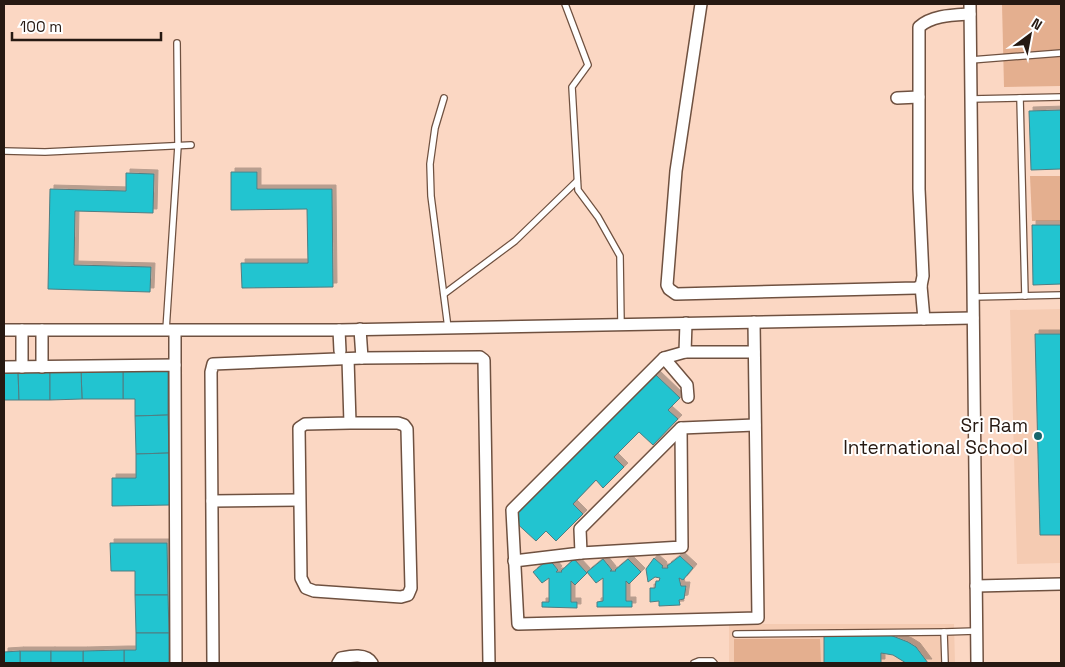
<svg xmlns="http://www.w3.org/2000/svg" width="1065" height="667" viewBox="0 0 1065 667" font-family="'Space Grotesk',sans-serif">
	<style>
		.built { fill: #f5cbb2 }
		.green { fill: #e4af8f }
		.building { fill: #20c4d0; stroke: #517d81; filter: url(#shadow) }
		.lines { fill: none; stroke-linecap: round; stroke-linejoin: round }
		.service-casing { stroke: #6f5140; stroke-width: 8 }
		.minor-casing { stroke: #6f5140; stroke-width: 14 }
		.service { stroke: #fff; stroke-width: 5.5 }
		.minor { stroke: #fff; stroke-width: 11 }
		.poi-dot { fill: #17656b; stroke: #fff; stroke-width: 2 }
		.labels { text-anchor: middle; stroke-width: 4; stroke-linejoin: round; paint-order: stroke }
		.poi-label { font-size: 19px; fill: #261912; stroke: #fff; text-anchor: end }
	</style>
	<defs>
		<filter id="shadow"><feDropShadow dx="4" dy="-4" stdDeviation="0" flood-color="#0004"/></filter>
	</defs>
	<rect width="100%" height="100%" fill="#fbd7c3"/>
	<g class="built">
		<polygon points="1061,309 1061,563 1017,564 1010,310"/>
		<polygon points="729,624 954,624 955,663 729,663"/>
	</g>
	<g class="green">
		<polygon points="1002,4 1061,4 1061,86 1004,87"/>
		<polygon points="1030,176 1061,176 1061,221 1032,221"/>
		<polygon points="734,639 820,639 821,663 734,663"/>
	</g>
	<g class="building">
		<polygon points="1061,110 1061,169 1031,170 1029,111"/>
		<polygon points="231,172 257,172 257,189 332,189 333,287 242,288 241,263 308,263 307,209 231,210"/>
		<polygon points="126,173 154,174 153,213 75,211 74,265 151,267 150,292 48,289 50,189 126,191"/>
		<polygon points="1032,225 1061,225 1061,284 1033,285"/>
		<polygon points="1035,334 1061,334 1061,535 1040,535"/>
		<polygon points="123,369 168,369 168,415 135,416 135,399 123,399"/>
		<polygon points="123,369 123,399 82,399 81,370"/>
		<polygon points="4,370 18,370 19,400 4,400"/>
		<polygon points="18,370 50,370 50,400 19,400"/>
		<polygon points="50,370 81,370 82,399 50,400"/>
		<polygon points="655,374 680,398 668,410 678,419 653,445 639,432 614,457 624,467 603,488 596,480 573,504 583,514 556,541 546,531 536,541 512,519"/>
		<polygon points="168,415 169,453 136,454 135,416"/>
		<polygon points="169,453 170,505 112,506 112,478 136,478 136,454"/>
		<polygon points="110,543 167,543 168,595 135,595 135,571 111,571"/>
		<polygon points="680,556 693,568 683,580 679,578 681,586 686,586 684,599 679,600 680,605 659,606 659,601 650,602 650,588 655,588 656,581 659,581 660,578 655,577 648,582 646,569 654,558 663,566 662,568 668,568 667,566"/>
		<polygon points="549,559 558,570 556,572 562,572 561,571 574,559 587,573 575,585 571,581 571,602 577,602 577,608 542,607 542,602 549,602 549,578 542,583 533,572"/>
		<polygon points="603,559 612,570 610,571 616,571 615,570 628,559 641,572 629,584 626,581 626,601 632,601 632,607 597,607 597,602 603,601 603,578 596,583 587,572"/>
		<polygon points="135,595 168,595 169,633 136,633"/>
		<polygon points="136,633 169,633 169,663 124,663 124,650 136,650"/>
		<polygon points="824,634 890,635 908,642 916,647 928,663 906,663 893,655 881,653 881,663 824,663"/>
		<polygon points="124,650 124,663 83,663 83,651"/>
		<rect x="20" y="651" width="31" height="12"/>
		<polygon points="20,651 20,663 4,663 4,652"/>
		<rect x="51" y="651" width="32" height="12"/>
	</g>
	<g class="lines">
		<defs>
			<g id="service">
				<polyline points="565,4 588,65 572,87 578,190 598,217 620,256 621,324"/>
				<polyline points="971,60 1061,53"/>
				<polyline points="444,98 435,128 430,164 431,196 448,328"/>
				<polyline points="1020,98 1025,296"/>
				<polyline points="971,99 1061,97"/>
				<polyline points="4,151 45,152 191,145"/>
				<polyline points="444,294 515,241 577,181"/>
				<polyline points="973,297 1061,295"/>
				<polyline points="166,330 178,146 177,43"/>
				<polyline points="736,634 944,632"/>
				<polyline points="694,663 699,661 712,661 714,663"/>
				<polyline points="945,663 944,632 976,631"/>
			</g>
			<g id="minor">
				<path d="M701 4 676 171 667 285 669 289 676 294 916 288 921 286 923 276 919 189V27C932 15 954 15 970 14"/>
				<polyline points="970,4 977,663"/>
				<polyline points="897,98 919,97"/>
				<polyline points="921,286 924,319"/>
				<polyline points="686,323 685,352 664,358 512,510 518,624 758,618 754,322"/>
				<polyline points="360,329 362,358"/>
				<polyline points="4,330 339,330 973,318"/>
				<polyline points="339,330 340,351"/>
				<polyline points="685,352 754,352"/>
				<polyline points="664,358 687,385 688,397"/>
				<polyline points="348,359 350,423 398,423 404,425 407,429 411,588 408,595 401,597 314,591 306,588 301,578 299,428 305,424 350,423"/>
				<polyline points="175,365 175,331"/>
				<polyline points="4,367 175,365 176,663"/>
				<polyline points="22,367 22,330"/>
				<polyline points="42,367 42,330"/>
				<polyline points="212,501 299,500"/>
				<polyline points="581,553 682,547 681,428"/>
				<polyline points="514,561 581,553 580,529 681,428 755,425"/>
				<polyline points="976,586 1061,584"/>
				<polyline points="213,663 211,372 213,364 362,358 480,357 484,360 489,663"/>
				<path d="M338 663 341 658C351 656 366 653 372 663"/>
			</g>
		</defs>
		<use href="#service" class="service-casing"/>
		<use href="#minor" class="minor-casing"/>
		<use href="#service" class="service"/>
		<use href="#minor" class="minor"/>
	</g>
	<circle class="poi-dot" cx="1038" cy="436" r="5"/>
	<g class="labels">
		<g class="poi-label">
			<text x="1028" y="432">Sri Ram<tspan x="1028" dy="22">International School</tspan></text>
		</g>
	</g>
	<rect width="1065" height="667" fill="none" stroke="#261912" stroke-width="10"/>
	<g transform="translate(1030 35) rotate(32)" stroke="#ffffff" stroke-width="4" paint-order="stroke">
	<path d="M0-4L9 19L0 12L-9 19Z" fill="#261912"/>
	<text y="-8" font-size="14" font-weight="bold" text-anchor="middle" fill="#261912">N</text>
	</g>
	<path d="M12 32v8h149v-8" fill="none" stroke="#261912" stroke-width="2.5"/>
	<text x="20" y="32" font-size="15" fill="#261912" stroke="#ffffff" stroke-width="4" paint-order="stroke">100 m</text>
</svg>
